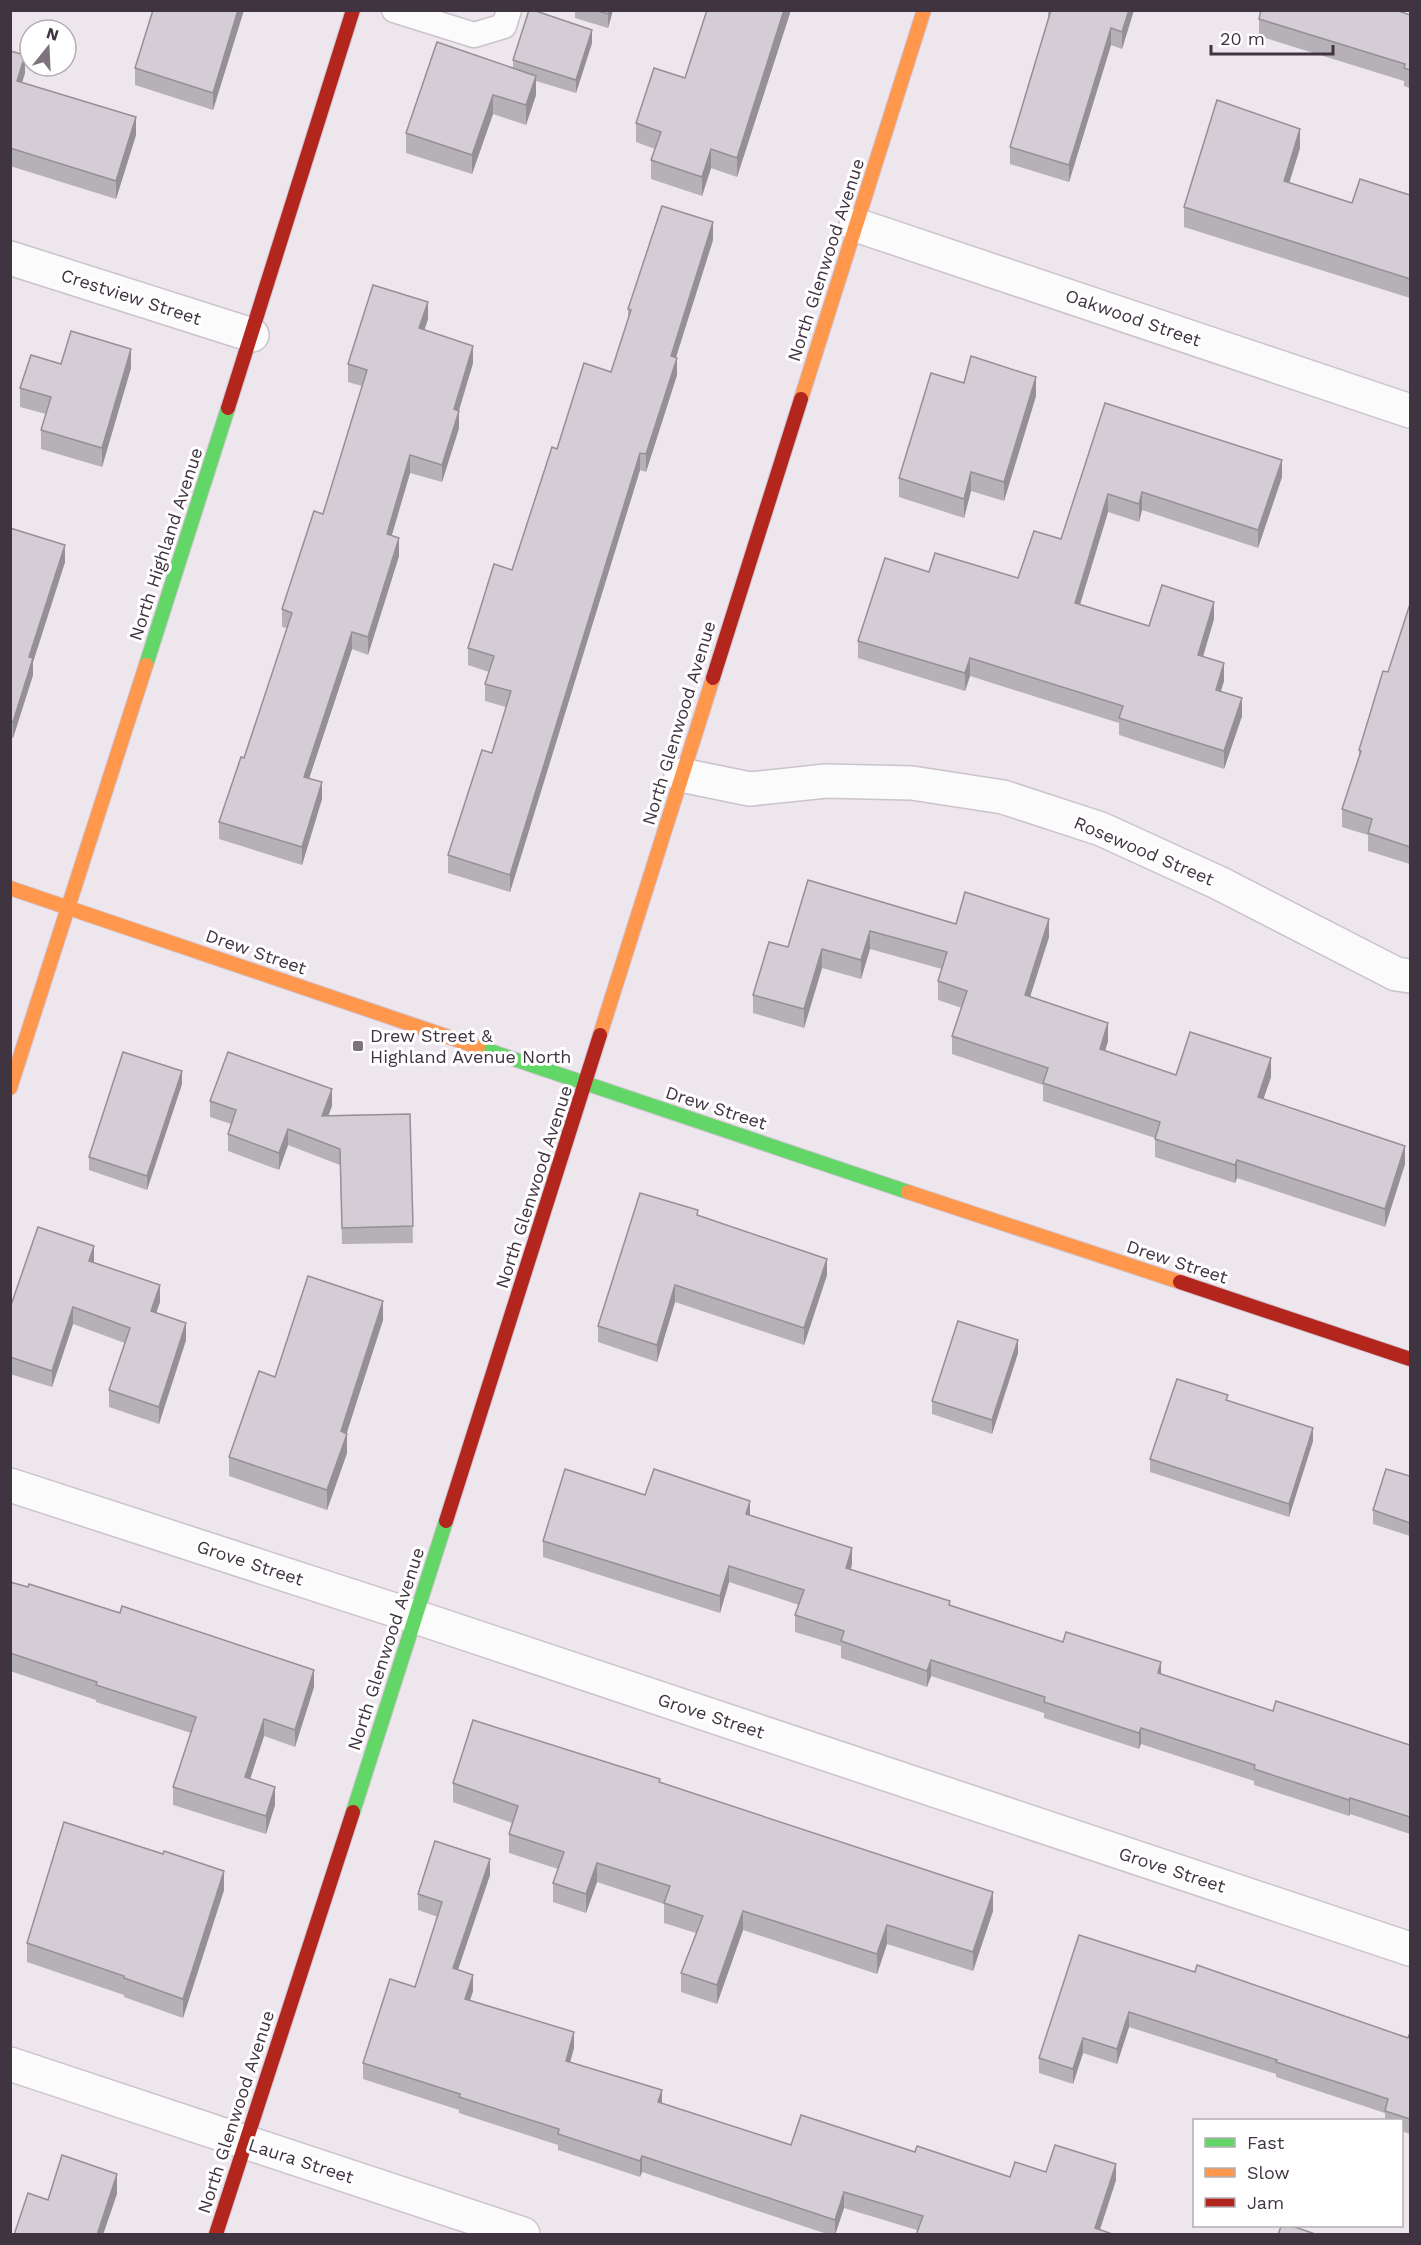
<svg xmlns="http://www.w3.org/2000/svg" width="1421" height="2245" viewBox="0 0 1421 2245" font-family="'Work Sans',sans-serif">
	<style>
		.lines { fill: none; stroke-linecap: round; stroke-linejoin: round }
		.lane-casing { stroke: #cbc3cb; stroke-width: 27 }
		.street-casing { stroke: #cbc3cb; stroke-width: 36 }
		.fast-casing { stroke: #d1c4d1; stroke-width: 16 }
		.slow-casing { stroke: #d1c4d1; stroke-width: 16 }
		.jam-casing { stroke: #d1c4d1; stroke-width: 16 }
		.lane { stroke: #fcfbfc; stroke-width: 24 }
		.street { stroke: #fcfbfc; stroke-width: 33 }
		.fast { stroke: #63d668; stroke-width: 14 }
		.slow { stroke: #ff974d; stroke-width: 14 }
		.jam { stroke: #b3261e; stroke-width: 14 }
		.wall { fill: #b6b0b7 }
		.shaded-wall { fill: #949095 }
		.building { fill: #d4cdd5; stroke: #949095; stroke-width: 1.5 }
		.poi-dot { fill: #7d727d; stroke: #fff; stroke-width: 2 }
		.labels { text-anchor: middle; stroke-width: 6; stroke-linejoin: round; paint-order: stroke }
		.street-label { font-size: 18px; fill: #403441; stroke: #fff }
		.poi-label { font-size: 18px; fill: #403441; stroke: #fff; text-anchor: start }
	</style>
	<rect width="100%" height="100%" fill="#ede6ed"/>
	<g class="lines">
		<defs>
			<polyline id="lane" points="394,10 474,35 504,26 509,10"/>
			<g id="street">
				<polyline points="856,225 1410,411"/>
				<polyline points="10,258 252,335"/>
				<polyline points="681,775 750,789 826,781 912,783 1003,797 1101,829 1219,883 1396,974 1410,976"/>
				<polyline points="10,1485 416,1617 1410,1949"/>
				<polyline points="10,2064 523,2234"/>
			</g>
			<g id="fast">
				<polyline points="146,665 228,408"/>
				<polyline points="478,1047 908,1192"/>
				<polyline points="353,1812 446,1521"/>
			</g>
			<g id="slow">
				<polyline points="801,399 924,10"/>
				<polyline points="10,888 478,1047"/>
				<polyline points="600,1035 713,678"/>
				<polyline points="10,1088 146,665"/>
				<polyline points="908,1192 1180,1282"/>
			</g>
			<g id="jam">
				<polyline points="228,408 353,10"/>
				<polyline points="713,678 801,399"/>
				<polyline points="1180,1282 1410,1359"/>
				<polyline points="446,1521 600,1035"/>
				<polyline points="216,2234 353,1812"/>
			</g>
		</defs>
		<use href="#lane" class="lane-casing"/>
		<use href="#street" class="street-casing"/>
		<use href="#fast" class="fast-casing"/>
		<use href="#slow" class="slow-casing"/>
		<use href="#jam" class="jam-casing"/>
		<use href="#lane" class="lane"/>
		<use href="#street" class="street"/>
		<use href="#fast" class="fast"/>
		<use href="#slow" class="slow"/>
		<use href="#jam" class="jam"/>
	</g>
	<g class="wall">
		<polygon points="244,10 213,110 135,85 135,68"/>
		<polygon points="575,10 613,10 608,28 575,18"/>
		<polygon points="791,10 737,177 711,168 702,196 651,179 651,160 655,149 636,142 636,123 685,78"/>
		<polygon points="1048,10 1134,10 1122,49 1111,45 1069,182 1010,164 1010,147 1048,21"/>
		<polygon points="1410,15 1410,88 1404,86 1404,81 1259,36 1259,19"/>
		<polygon points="592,43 576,93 536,81 536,95 526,125 493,114 472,174 406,153 406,133 513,68 513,60"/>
		<polygon points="10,51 25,73 22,82 136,135 116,199 10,166"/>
		<polygon points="1300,148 1289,183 1352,203 1410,195 1410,298 1184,227 1184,207"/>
		<polygon points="713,240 676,357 677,375 646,472 640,470 510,892 448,873 448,855 492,753 506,707 485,701 485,684 489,672 468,665 468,648 512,570 557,449 611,372 628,319 628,309"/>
		<polygon points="428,319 424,330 473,363 459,411 459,428 442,482 410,473 391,536 399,556 368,655 352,649 309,778 322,799 302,865 219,839 219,822 244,758 287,628 282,627 282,609 323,514 362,386 348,382 348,364"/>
		<polygon points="61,364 131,368 102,467 41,449 41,430 46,414 20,407 20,388"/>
		<polygon points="964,383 1036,396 1004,501 971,491 964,518 899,497 899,478"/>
		<polygon points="1105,403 1282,477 1258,548 1142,510 1139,522 1108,512 1080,604 1149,626 1214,619 1203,657 1224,681 1220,692 1242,716 1224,769 1119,735 1119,723 970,676 965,691 858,658 858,641 929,572 1018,578 1061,539"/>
		<polygon points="10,528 65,562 33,662 33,675 13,738 10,738"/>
		<polygon points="1410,604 1410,864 1368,851 1368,835 1342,827 1342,809 1359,760 1359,750 1388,672"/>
		<polygon points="808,880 956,924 1049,937 1030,996 1108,1041 1105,1051 1176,1075 1271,1077 1263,1099 1405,1164 1385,1227 1237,1178 1235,1183 1155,1157 1155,1138 1043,1101 1043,1085 952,1054 952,1036 962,1008 938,1000 938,981 942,969 870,949 861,979 822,968 804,1028 753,1013 753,995 788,947"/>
		<polygon points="182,1084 147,1190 89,1170 89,1157"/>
		<polygon points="210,1101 332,1106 328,1115 410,1114 413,1243 342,1244 340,1165 288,1145 279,1170 228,1151 228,1134 231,1124 210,1117"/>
		<polygon points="698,1216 827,1275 804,1345 675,1302 657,1362 598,1342 598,1326"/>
		<polygon points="94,1262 160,1302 156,1313 186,1340 159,1424 109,1407 109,1390 125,1343 73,1324 52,1387 10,1374 10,1308"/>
		<polygon points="383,1320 346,1433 347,1453 327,1510 229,1476 229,1457 275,1377"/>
		<polygon points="1018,1353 992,1434 932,1414 932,1401"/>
		<polygon points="1228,1400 1313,1441 1289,1517 1150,1472 1150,1459"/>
		<polygon points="1410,1476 1410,1536 1373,1524 1373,1510"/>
		<polygon points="750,1515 852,1564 851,1569 950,1605 1273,1711 1410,1745 1410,1834 1350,1814 1349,1816 1254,1785 1254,1781 1141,1744 1139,1749 1044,1718 1044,1713 931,1676 927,1687 841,1658 841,1646 795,1632 795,1615 799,1605 729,1582 720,1613 543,1557 543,1541"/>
		<polygon points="10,1582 314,1687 295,1747 264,1736 250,1779 275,1805 266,1834 173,1805 173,1787 191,1733 96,1702 96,1700 10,1671"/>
		<polygon points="453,1783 660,1783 993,1911 973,1971 887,1944 877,1974 743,1930 717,2004 681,1992 681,1973 696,1933 664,1923 664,1904 597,1882 586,1913 553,1902 553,1883 558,1869 509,1853 509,1834 512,1823 453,1802"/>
		<polygon points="490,1875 458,1970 473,1991 470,2000 574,2048 570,2062 662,2103 791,2145 915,2152 1010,2177 1046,2172 1116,2180 1100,2230 917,2230 844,2208 835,2235 830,2235 642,2172 640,2177 558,2150 558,2145 459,2113 459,2110 363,2079 363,2063 415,1987 438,1917 418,1910 418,1894"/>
		<polygon points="224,1890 183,2018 124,1997 124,1995 27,1962 27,1943"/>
		<polygon points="1195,1972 1408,2038 1410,2035 1410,2134 1401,2131 1401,2121 1385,2121 1385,2113 1276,2077 1276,2074 1129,2027 1117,2064 1083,2053 1073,2084 1039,2073 1039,2058"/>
	</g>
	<g class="shaded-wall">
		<polygon points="238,10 244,10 213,110 213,93"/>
		<polygon points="609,10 613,10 608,28 608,14"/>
		<polygon points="784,10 791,10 737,177 737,158"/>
		<polygon points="1129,10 1134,10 1122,49 1122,32"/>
		<polygon points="1111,28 1111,45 1069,182 1069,165"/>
		<polygon points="592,30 592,43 576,93 576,80"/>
		<polygon points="25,55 25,73 17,99 17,81"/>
		<polygon points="536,76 536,95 526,125 526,105"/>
		<polygon points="493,95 493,114 472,174 472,155"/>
		<polygon points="136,117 136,135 116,199 116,181"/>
		<polygon points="1300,129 1300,148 1284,200 1284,181"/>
		<polygon points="711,149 711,168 702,196 702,177"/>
		<polygon points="713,222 713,240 671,373 671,356"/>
		<polygon points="428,302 428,319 419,346 419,328"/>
		<polygon points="473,346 473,363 454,426 454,409"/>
		<polygon points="131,349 131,368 102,467 102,448"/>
		<polygon points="677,358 677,375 646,472 646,454"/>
		<polygon points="1036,377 1036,396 1004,501 1004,482"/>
		<polygon points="459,411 459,428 442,482 442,465"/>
		<polygon points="640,453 640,470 510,892 510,875"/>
		<polygon points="410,455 410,473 387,552 387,534"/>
		<polygon points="1282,460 1282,477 1258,548 1258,530"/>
		<polygon points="971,472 971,491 964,518 964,499"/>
		<polygon points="1142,492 1142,510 1139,522 1139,504"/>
		<polygon points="1108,494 1108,512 1075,621 1075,603"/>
		<polygon points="399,538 399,556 368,655 368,637"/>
		<polygon points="65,545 65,562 33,662 33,675 13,738 13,722 29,657"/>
		<polygon points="1214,602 1214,619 1198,673 1198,655"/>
		<polygon points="352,632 352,649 304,794 304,777"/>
		<polygon points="970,658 970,676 965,691 965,673"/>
		<polygon points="1224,663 1224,681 1216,708 1216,690"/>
		<polygon points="1242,698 1242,716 1224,769 1224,751"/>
		<polygon points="322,782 322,799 302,865 302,847"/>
		<polygon points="1049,919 1049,937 1025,1013 1025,995"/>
		<polygon points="870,931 870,949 861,979 861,960"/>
		<polygon points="822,949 822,968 804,1028 804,1009"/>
		<polygon points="1108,1023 1108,1041 1100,1068 1100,1049"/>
		<polygon points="1271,1058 1271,1077 1258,1115 1258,1097"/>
		<polygon points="182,1071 182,1084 147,1190 147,1176"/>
		<polygon points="332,1089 332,1106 322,1132 322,1116"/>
		<polygon points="288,1129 288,1145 279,1170 279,1153"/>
		<polygon points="1405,1146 1405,1164 1385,1227 1385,1209"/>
		<polygon points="1237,1160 1237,1178 1235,1183 1235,1165"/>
		<polygon points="94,1246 94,1262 89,1261"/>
		<polygon points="827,1259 827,1275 804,1345 804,1328"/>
		<polygon points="160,1285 160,1302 151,1328 151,1311"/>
		<polygon points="675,1285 675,1302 657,1362 657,1345"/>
		<polygon points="383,1301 383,1320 341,1451 341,1431"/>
		<polygon points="73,1307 73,1324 52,1387 52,1371"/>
		<polygon points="186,1323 186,1340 159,1424 159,1407"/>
		<polygon points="1018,1340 1018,1353 992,1434 992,1420"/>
		<polygon points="1313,1428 1313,1441 1289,1517 1289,1504"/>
		<polygon points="347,1434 347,1453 327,1510 327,1490"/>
		<polygon points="750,1501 750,1517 746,1514"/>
		<polygon points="852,1548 852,1564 846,1584 846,1568"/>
		<polygon points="729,1566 729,1582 720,1613 720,1596"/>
		<polygon points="931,1660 931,1676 927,1687 927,1671"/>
		<polygon points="1161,1662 1161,1678 1158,1673"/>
		<polygon points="314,1670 314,1687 295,1747 295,1730"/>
		<polygon points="264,1719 264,1736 245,1795 245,1777"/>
		<polygon points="1141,1728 1141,1744 1139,1749 1139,1733"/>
		<polygon points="275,1787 275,1805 266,1834 266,1816"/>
		<polygon points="1350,1798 1350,1814 1349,1816 1349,1800"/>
		<polygon points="490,1859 490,1875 453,1984 453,1968"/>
		<polygon points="597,1863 597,1882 586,1913 586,1894"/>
		<polygon points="224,1871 224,1890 183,2018 183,1999"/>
		<polygon points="993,1892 993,1911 973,1971 973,1952"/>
		<polygon points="743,1911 743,1930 717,2004 717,1985"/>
		<polygon points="887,1925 887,1944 877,1974 877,1954"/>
		<polygon points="473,1975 473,1991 465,2015 465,1999"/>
		<polygon points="1129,2012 1129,2027 1117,2064 1117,2049"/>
		<polygon points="574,2032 574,2048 566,2077 566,2061"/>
		<polygon points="1083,2038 1083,2053 1073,2084 1073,2069"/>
		<polygon points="662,2090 662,2106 658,2102"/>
		<polygon points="642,2156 642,2172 640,2177 640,2161"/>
		<polygon points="1116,2164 1116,2180 1098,2235 1095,2228"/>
		<polygon points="117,2174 117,2194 103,2235 97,2235"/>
		<polygon points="844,2192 844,2208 835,2235 835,2220"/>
	</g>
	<g class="building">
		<polygon points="153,10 238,10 213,93 135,68"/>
		<polygon points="529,10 533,10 592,30 576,80 513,60"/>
		<polygon points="595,10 609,10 608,14"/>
		<polygon points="707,10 784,10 737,158 711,149 702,177 651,160 661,132 636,123 654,68 685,78"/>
		<polygon points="1051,10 1129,10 1122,32 1111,28 1069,165 1010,147"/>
		<polygon points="1261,10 1396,10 1410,15 1410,70 1404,68 1405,64 1259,19"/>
		<polygon points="437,42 536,76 526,105 493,95 472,155 406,133"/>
		<polygon points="10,51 25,55 17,81 136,117 116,181 10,148"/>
		<polygon points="1217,100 1300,129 1284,181 1352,203 1360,179 1410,195 1410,279 1184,207"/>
		<polygon points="662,206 713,222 671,356 677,358 646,454 640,453 510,875 448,855 482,750 492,753 511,691 485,684 494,656 468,648 494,564 512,570 552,447 557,449 584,363 611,372 631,310 628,309"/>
		<polygon points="373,285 428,302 419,328 473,346 454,409 459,411 442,465 410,455 387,534 399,538 368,637 352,632 304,777 322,782 302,847 219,822 241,757 244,758 292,613 282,609 314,511 323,514 367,370 348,364"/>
		<polygon points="71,331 131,349 102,448 41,430 51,397 20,388 31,355 61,364"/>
		<polygon points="971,356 1036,377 1004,482 971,472 964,499 899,478 931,373 964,383"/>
		<polygon points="1105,403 1282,460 1258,530 1142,492 1139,504 1108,494 1075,603 1149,626 1162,585 1214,602 1198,655 1224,663 1216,690 1242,698 1224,751 1119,718 1123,706 970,658 965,673 858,641 885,558 929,572 935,553 1018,578 1034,531 1061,539"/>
		<polygon points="10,528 65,545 29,657 33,658 13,722 10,721"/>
		<polygon points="1410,604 1410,847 1368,833 1372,819 1342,809 1361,751 1359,750 1383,671 1388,672"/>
		<polygon points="808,880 956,924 965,892 1049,919 1025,995 1108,1023 1100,1049 1176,1075 1190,1032 1271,1058 1258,1097 1405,1146 1385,1209 1237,1160 1235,1165 1155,1139 1160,1122 1043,1083 1048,1068 952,1036 967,991 938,981 947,952 870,931 861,960 822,949 804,1009 753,995 769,942 788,947"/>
		<polygon points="123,1052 182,1071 147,1176 89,1157"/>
		<polygon points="228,1052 332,1089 322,1116 410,1114 413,1226 342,1228 340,1149 288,1129 279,1153 228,1134 236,1110 210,1101"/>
		<polygon points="640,1193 698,1210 697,1215 827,1259 804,1328 675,1285 657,1345 598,1326"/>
		<polygon points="38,1227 94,1246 89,1261 160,1285 151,1311 186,1323 159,1407 109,1390 130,1328 73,1307 52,1371 10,1357 10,1308"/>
		<polygon points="308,1276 383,1301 341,1431 347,1434 327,1490 229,1457 259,1371 275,1377"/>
		<polygon points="958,1321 1018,1340 992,1420 932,1401"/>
		<polygon points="1177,1379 1228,1395 1226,1400 1313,1428 1289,1504 1150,1459"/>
		<polygon points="565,1469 645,1495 654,1469 750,1501 746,1514 852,1548 846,1568 950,1601 949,1605 1063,1642 1066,1632 1161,1662 1158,1673 1273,1711 1276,1701 1410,1745 1410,1817 1350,1798 1349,1800 1254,1769 1255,1765 1141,1728 1139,1733 1044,1702 1045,1697 931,1660 927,1671 841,1641 844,1631 795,1615 804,1590 729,1566 720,1596 543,1541"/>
		<polygon points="1386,1469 1410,1476 1410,1523 1373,1510"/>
		<polygon points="10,1582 28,1587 29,1584 120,1613 122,1606 314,1670 295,1730 264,1719 245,1777 275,1787 266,1816 173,1787 196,1717 96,1685 97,1682 10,1653"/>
		<polygon points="473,1720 660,1779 659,1782 993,1892 973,1952 887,1925 877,1954 743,1911 717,1985 681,1973 703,1916 664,1903 670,1886 597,1863 586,1894 553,1883 564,1852 509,1834 518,1806 453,1783"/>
		<polygon points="64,1822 163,1854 164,1851 224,1871 183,1999 124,1978 124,1976 27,1943"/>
		<polygon points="435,1841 490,1859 453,1968 473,1975 465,1999 574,2032 566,2061 662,2090 658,2102 791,2145 801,2115 915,2152 917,2146 1010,2177 1015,2162 1046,2172 1055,2145 1116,2164 1095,2228 1115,2235 916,2235 923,2216 844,2192 835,2220 642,2156 640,2161 558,2134 559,2129 459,2097 460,2094 363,2063 390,1979 415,1987 442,1902 418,1894"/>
		<polygon points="1079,1935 1195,1972 1197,1965 1408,2038 1409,2035 1410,2035 1410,2119 1385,2111 1388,2099 1276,2062 1277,2060 1129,2012 1117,2049 1083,2038 1073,2069 1039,2058"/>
		<polygon points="62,2155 117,2174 97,2235 14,2235 28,2193 48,2200"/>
		<polygon points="1281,2226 1292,2226 1318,2235 1278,2235"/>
	</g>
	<rect class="poi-dot" x="352" y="1040" width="12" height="12" rx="3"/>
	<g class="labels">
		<g class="street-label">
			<text transform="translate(826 260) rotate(-72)" y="6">North Glenwood Avenue</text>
			<text transform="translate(131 297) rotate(18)" y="6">Crestview Street</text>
			<text transform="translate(1133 318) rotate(19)" y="6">Oakwood Street</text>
			<text transform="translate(166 544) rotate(-72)" y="6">North Highland Avenue</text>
			<text transform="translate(679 723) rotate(-73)" y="6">North Glenwood Avenue</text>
			<text transform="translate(1144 851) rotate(23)" y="6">Rosewood Street</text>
			<text transform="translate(256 952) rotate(19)" y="6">Drew Street</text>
			<text transform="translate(716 1108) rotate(18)" y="6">Drew Street</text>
			<text transform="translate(534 1187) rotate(-72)" y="6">North Glenwood Avenue</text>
			<text transform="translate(1177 1262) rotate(18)" y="6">Drew Street</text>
			<text transform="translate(250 1563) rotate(18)" y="6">Grove Street</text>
			<text transform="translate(386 1649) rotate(-72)" y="6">North Glenwood Avenue</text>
			<text transform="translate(711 1716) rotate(18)" y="6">Grove Street</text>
			<text transform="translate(1172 1870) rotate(18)" y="6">Grove Street</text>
			<text transform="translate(236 2112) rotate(-72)" y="6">North Glenwood Avenue</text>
			<text transform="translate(301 2161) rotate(18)" y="6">Laura Street</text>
		</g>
		<g class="poi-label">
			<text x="370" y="1042">Drew Street &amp;<tspan x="370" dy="21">Highland Avenue North</tspan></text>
		</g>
	</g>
	<rect width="1421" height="2245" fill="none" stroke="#403441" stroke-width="24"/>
	<rect x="1193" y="2119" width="210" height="108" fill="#ffffff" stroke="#b3aeb3" stroke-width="1.5"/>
	<rect x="1205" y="2138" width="30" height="9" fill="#63d668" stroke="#b3aeb3" stroke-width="1.5"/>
	<text x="1247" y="2149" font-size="18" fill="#403441">Fast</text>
	<rect x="1205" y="2168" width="30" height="9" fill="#ff974d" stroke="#b3aeb3" stroke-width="1.5"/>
	<text x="1247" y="2179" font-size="18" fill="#403441">Slow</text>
	<rect x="1205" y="2198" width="30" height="9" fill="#b3261e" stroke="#b3aeb3" stroke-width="1.5"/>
	<text x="1247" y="2209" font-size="18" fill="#403441">Jam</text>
	<g transform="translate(48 48) rotate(18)"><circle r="28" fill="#ffffff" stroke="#b3aeb3" stroke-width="1.5"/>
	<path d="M0-4.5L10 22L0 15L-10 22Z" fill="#7d727d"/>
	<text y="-9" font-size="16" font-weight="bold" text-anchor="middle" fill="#403441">N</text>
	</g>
	<path d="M1211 45v9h122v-9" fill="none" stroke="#403441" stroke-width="3"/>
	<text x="1220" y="45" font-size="18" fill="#403441" stroke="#ffffff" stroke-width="4.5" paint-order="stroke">20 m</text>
</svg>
